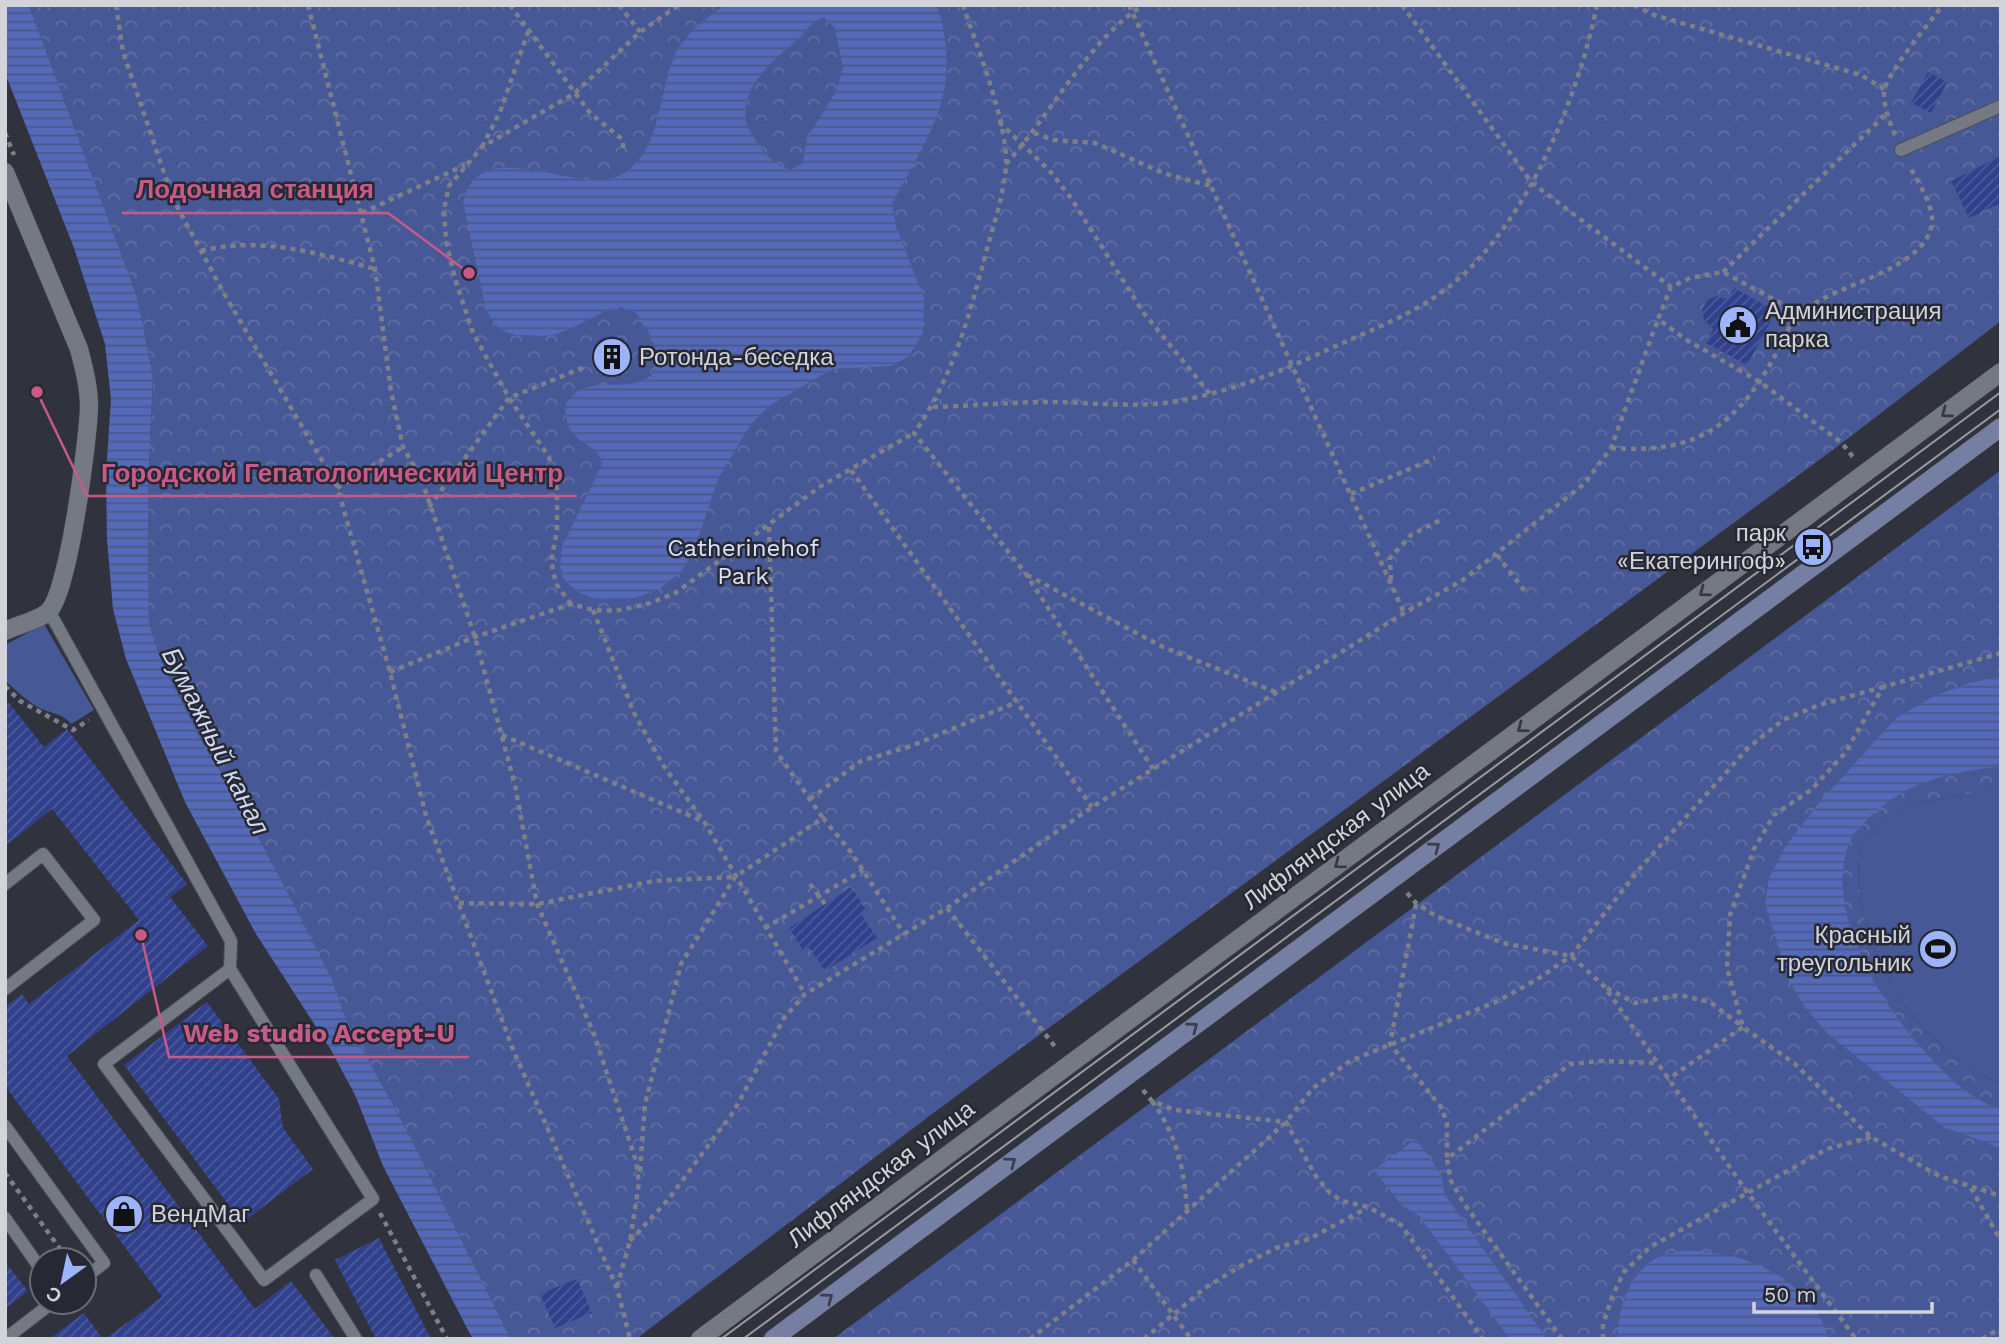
<svg xmlns="http://www.w3.org/2000/svg" width="2006" height="1344" viewBox="0 0 2006 1344" font-family="'Work Sans',sans-serif">
	<style>
		.grass { fill: #475896 }
		.park { fill: url(#park-crowns) }
		.water { fill: url(#water-rules); fill-rule: evenodd }
		.building { fill: url(#building-hatch) }
		.lines { fill: none; stroke-linecap: round; stroke-linejoin: round }
		.service-casing { stroke: #4c4f57; stroke-width: 14 }
		.minor-casing { stroke: #4c4f57; stroke-width: 19 }
		.tertiary-casing { stroke: #4c4f57; stroke-width: 19 }
		.secondary-casing { stroke: #4c4f57; stroke-width: 19 }
		.path { stroke: #7d8088; stroke-width: 4.5; stroke-dasharray: 5 5; stroke-linecap: butt }
		.service { stroke: #757984; stroke-width: 12 }
		.minor { stroke: #757984; stroke-width: 18 }
		.tertiary { stroke: #757984; stroke-width: 18 }
		.secondary { stroke: #757fa3; stroke-width: 18 }
		.tram { stroke: #999ba2; stroke-width: 2 }
		.oneway { stroke: #363943 }
		.oneway2 { stroke: #3a3e4f }
		.labels { text-anchor: middle; stroke-width: 5; stroke-linejoin: round; paint-order: stroke }
		.poi-label { font-size: 24px; fill: #d2d4da; stroke: #262933; text-anchor: start }
		.park-label { font-size: 24px; fill: #d9e1f7; stroke: #262933 }
		.street-label { font-size: 24px; fill: #d2d4da; stroke: #262933 }
		.water-label { font-size: 26px; font-style: italic; fill: #d0d7ed; stroke: #262933 }
		.leader { fill: none; stroke: #c85a87; stroke-width: 2.5 }
		.callout-dot { fill: #c85a87; stroke: #262933; stroke-width: 2.5 }
		.callout-label { font-size: 26px; text-anchor: middle; font-weight: bold; fill: #c85a87; stroke: #262933; stroke-width: 5; stroke-linejoin: round; paint-order: stroke }
	</style>
	<defs>
		<pattern id="park-crowns" width="20" height="18" patternUnits="userSpaceOnUse" patternTransform="scale(1.75)"><rect width="20" height="18" fill="#475896"/><path d="M2 6a3 3 0 1 1 6 0M12 15a3 3 0 1 1 6 0" fill="none" stroke="#616fa4"/></pattern>
		<pattern id="water-rules" width="6" height="5" patternUnits="userSpaceOnUse" patternTransform="scale(1.75)"><rect width="6" height="5" fill="#5469ba"/><path d="M0 2.5h6" fill="none" stroke="#4b5784"/></pattern>
		<pattern id="building-hatch" width="6" height="6" patternUnits="userSpaceOnUse" patternTransform="scale(1.75)"><rect width="6" height="6" fill="#30408d"/><path d="M-1 1l2-2M0 6l6-6M5 7l2-2" fill="none" stroke="#4d5b9c"/></pattern>
	</defs>
	<rect width="100%" height="100%" fill="#30333d"/>
	<g class="grass">
		<path d="M44 624 94 710 71 724C63 713 47 713 36 706 24 698 15 690 5 680V645Z"/>
		<path d="M2001 788V1084C1925 1053 1868 968 1859 888 1857 875 1859 859 1860 845L1903 806Z"/>
	</g>
	<g class="park">
		<polygon points="29,5 2001,5 2001,321 1842,443 932,1114 636,1339 511,1339 407,1130 346,1019 332,979 287,891 233,789 206,750 161,661 149,623 148,490 153,376 137,296"/>
		<path d="M2001 470V788L1903 806 1860 845C1859 859 1857 875 1859 888 1868 968 1925 1053 2001 1084V1339H833Z"/>
	</g>
	<g class="water">
		<polygon points="5,5 29,5 137,296 153,376 148,490 149,623 161,661 206,750 233,789 287,891 332,979 346,1019 407,1130 511,1339 473,1339 468,1330 383,1166 356,1097 331,1050 256,934 185,802 126,659 113,609 107,540 106,473 111,399 105,344 74,248 5,73"/>
		<path d="M725 5H937C964 91 930 133 892 204L896 227 924 298 923 333 909 356 891 366 832 369 769 406 751 424 718 479 694 551 680 573 659 589 635 598 596 599 578 592 565 581 560 566 562 547 602 464 597 451C574 437 566 433 565 405 569 400 574 393 580 390 600 379 638 392 653 373 660 364 657 352 653 342 628 279 602 319 559 333 548 337 534 336 522 335 502 334 495 327 486 309L463 202C479 131 576 196 619 176 663 156 658 85 678 49 689 30 708 17 725 5ZM824 17 835 28 843 67 837 90 807 138 803 163 790 170C773 163 764 154 754 138 728 99 766 66 796 41 806 32 811 22 824 17Z"/>
		<path d="M2001 676V766C1948 773 1904 781 1866 821 1862 825 1855 831 1852 836 1817 910 1887 1014 1936 1064 1953 1081 1976 1103 2001 1109V1148L1944 1127 1827 1033 1805 1007 1789 981 1765 904 1769 879 1785 847 1818 804 1897 717 1937 695 1969 683Z"/>
		<polygon points="1416,1139 1441,1174 1445,1195 1547,1339 1510,1339 1420,1217 1401,1204 1374,1170"/>
		<path d="M1682 1251C1744 1250 1808 1276 1829 1339H1618C1617 1310 1629 1274 1655 1259 1663 1255 1674 1253 1682 1251Z"/>
	</g>
	<g class="building">
		<polygon points="1928,72 1947,82 1931,113 1911,103"/>
		<polygon points="2001,156 2001,203 1969,218 1951,181"/>
		<polygon points="1734,288 1776,311 1747,365 1706,343 1713,329 1704,320 1702,309 1708,300 1716,296 1728,299"/>
		<circle cx="612" cy="356" r="20"/>
		<polygon points="5,698 44,747 67,729 187,884 170,897 208,946 67,1056 255,1309 291,1281 335,1339 105,1339 162,1297 5,1086 5,1007 22,994 29,1004 139,920 52,809 5,846"/>
		<polygon points="851,887 866,910 860,913 877,938 825,971 809,947 803,950 789,928"/>
		<polygon points="207,1002 279,1099 283,1128 313,1169 242,1223 124,1065"/>
		<polygon points="379,1238 431,1339 376,1339 335,1260"/>
		<polygon points="5,1262 28,1291 5,1309"/>
		<polygon points="577,1279 592,1313 555,1328 540,1294"/>
		<polygon points="84,1313 103,1339 49,1339"/>
	</g>
	<g class="lines">
		<defs>
			<g id="service">
				<polyline points="1901,150 2001,106"/>
				<polyline points="49,611 231,941 230,969"/>
				<polyline points="5,884 43,854 94,920 5,989"/>
				<polygon points="230,969 373,1199 264,1280 104,1064"/>
				<polyline points="5,1126 104,1263 84,1278"/>
				<polyline points="5,1218 42,1271"/>
				<polyline points="316,1275 356,1339"/>
				<polyline points="5,1339 53,1302"/>
			</g>
			<path id="minor" d="M5 172 79 349C84 368 89 387 89 407 88 440 69 590 49 611 40 620 17 625 5 631"/>
			<polyline id="tertiary" points="700,1339 2001,372"/>
			<polyline id="secondary" points="773,1339 2001,427"/>
		</defs>
		<use href="#service" class="service-casing"/>
		<use href="#minor" class="minor-casing"/>
		<use href="#tertiary" class="tertiary-casing"/>
		<use href="#secondary" class="secondary-casing"/>
		<g class="path">
			<polyline points="116,5 123,52 173,199 226,297 337,486 390,672 426,816 512,1047 617,1288 630,1339"/>
			<polyline points="308,5 375,269 391,391 403,447 422,481 475,637 515,785 537,904 594,1034 636,1161 639,1183"/>
			<polyline points="510,5 590,113 623,140 623,150"/>
			<polyline points="619,5 640,32"/>
			<path d="M963 5C977 47 1008 123 1006 166 1004 194 994 223 987 249 970 313 953 378 914 433L1026 574 1153 769"/>
			<polyline points="1129,5 1404,613"/>
			<polyline points="1402,5 1532,183 1671,287"/>
			<polyline points="1634,5 1654,15 1861,75 1884,89"/>
			<polyline points="999,122 1049,170 1071,198 1143,312 1210,394"/>
			<polyline points="5,133 14,155"/>
			<polyline points="1034,133 1053,140 1095,143 1166,174 1211,186"/>
			<path d="M1895 135C1889 121 1884 108 1884 92 1885 75 1931 21 1943 5"/>
			<polyline points="482,147 500,112 528,32"/>
			<path d="M1006 164C1051 114 1088 41 1143 5"/>
			<polyline points="362,213 465,165"/>
			<path d="M201 251C259 236 319 253 375 269"/>
			<polyline points="1723,272 1886,114"/>
			<polyline points="1799,313 1723,272 1690,278 1671,287 1658,319 1685,339 1760,382 1842,443 1853,457"/>
			<path d="M933 407C972 406 1010 402 1049 402 1088 402 1132 408 1171 402 1224 394 1278 373 1327 350 1362 334 1399 320 1432 299 1520 243 1577 103 1597 5"/>
			<path d="M1611 448C1691 454 1733 430 1772 361 1781 346 1789 321 1803 311 1837 284 1917 272 1931 229 1937 209 1918 183 1909 165"/>
			<polyline points="851,470 1092,807"/>
			<polyline points="337,488 403,447"/>
			<polyline points="1351,494 1435,458"/>
			<polyline points="429,507 509,398 587,366"/>
			<polyline points="769,527 776,751 823,818"/>
			<polyline points="1497,555 1527,594"/>
			<polyline points="1027,575 1163,647 1278,693"/>
			<polyline points="1391,580 1390,558 1411,535 1444,518"/>
			<polyline points="571,604 556,584 551,561 557,530 557,489 549,457 509,398 473,333 455,279 446,241 444,209 449,186 482,147 575,93 640,32 679,5"/>
			<polyline points="593,610 634,713 663,765 705,823 805,994"/>
			<polyline points="2001,653 1883,687 1845,753 1811,790 1774,815 1754,849 1730,915 1727,968 1743,1027 1795,1064 1871,1137 1939,1176 2001,1196"/>
			<polyline points="390,672 475,637 571,604 593,610 615,611 644,605 674,594 821,486 914,433"/>
			<polyline points="5,686 20,701 73,730 89,720"/>
			<polyline points="502,735 700,820"/>
			<polyline points="810,799 861,761 911,746 1017,702"/>
			<polyline points="810,884 825,904"/>
			<polyline points="1407,893 1416,903 1436,916 1503,943 1571,956 1605,987 1747,1192 1856,1339"/>
			<polyline points="459,903 537,904 654,881 734,877"/>
			<polyline points="1416,904 1390,1044 1441,1107 1447,1123 1447,1159"/>
			<polyline points="947,908 1056,1048"/>
			<polyline points="765,928 863,870"/>
			<polyline points="1607,988 1635,1003 1679,995 1710,1002 1743,1027 1667,1080"/>
			<polyline points="1143,1090 1152,1101 1175,1110 1286,1122 1315,1175 1330,1193 1342,1201 1368,1207 1401,1225 1483,1339"/>
			<path d="M1152 1101C1177 1136 1184 1168 1187 1210"/>
			<polyline points="640,1171 645,1104 681,964 735,877 823,818 851,852 904,934"/>
			<polyline points="5,1173 66,1257 75,1251"/>
			<polyline points="1971,1188 2001,1241"/>
			<polyline points="380,1213 447,1339"/>
			<polyline points="630,1241 667,1201 734,1111 784,1018 805,994 947,908 1092,807 1404,613 1463,580 1584,484 1611,448 1658,319"/>
			<polyline points="1133,1260 1191,1339"/>
			<polyline points="617,1287 630,1241 639,1183"/>
			<polyline points="1030,1339 1133,1260 1286,1122 1313,1088 1350,1061 1498,1001 1536,980 1571,956 1641,867 1748,748 1783,720 1819,705 1883,687"/>
			<polyline points="1144,1339 1205,1288 1244,1264 1276,1248 1309,1239 1367,1208"/>
			<polyline points="1562,1339 1463,1202 1451,1181 1447,1159 1570,1064 1601,1061 1656,1063"/>
			<polyline points="1603,1339 1603,1324 1612,1297 1624,1272 1650,1247 1827,1149 1871,1137"/>
			<polyline points="1982,1339 2001,1328"/>
		</g>
		<use href="#service" class="service"/>
		<use href="#minor" class="minor"/>
		<use href="#tertiary" class="tertiary"/>
		<use href="#secondary" class="secondary"/>
		<g class="tram">
			<polyline points="721,1339 2001,392"/>
			<polyline points="743,1339 2001,409"/>
		</g>
	</g>
	<defs><path id="oneway-chevron" d="M-2-3.5L2.5 0L-2 3.5" fill="none" stroke-width="1.6" stroke-linecap="round" stroke-linejoin="round" transform="scale(1.75)"/></defs>
	<g class="oneway">
		<use href="#oneway-chevron" transform="translate(1946 413) rotate(143)"/>
		<use href="#oneway-chevron" transform="translate(1704 592) rotate(143)"/>
		<use href="#oneway-chevron" transform="translate(1522 728) rotate(143)"/>
		<use href="#oneway-chevron" transform="translate(1339 864) rotate(143)"/>
	</g>
	<g class="oneway2">
		<use href="#oneway-chevron" transform="translate(1435 847) rotate(-37)"/>
		<use href="#oneway-chevron" transform="translate(1193 1027) rotate(-37)"/>
		<use href="#oneway-chevron" transform="translate(1011 1162) rotate(-37)"/>
		<use href="#oneway-chevron" transform="translate(828 1298) rotate(-37)"/>
	</g>
	<defs>
		<symbol id="civic-disc" viewBox="-11 -11 22 22"><circle r="9.5" fill="#9db4fd" stroke="#262933"/><path d="M-.6-6.5H3V-4.5H.6V-3L4-1V1h2V6H-6V1h2V-1L-.6-3ZM-1.2 2.5V6h2.4V2.5Z" fill="#111"/></symbol>
		<symbol id="building-disc" viewBox="-11 -11 22 22"><circle r="9.5" fill="#9db4fd" stroke="#262933"/><path d="M-4-6H4V6H1V3H-1V6H-4ZM-2.5-4.3h1.7v1.8h-1.7ZM.8-4.3h1.7v1.8H.8ZM-2.5-1h1.7V.8h-1.7ZM.8-1h1.7V.8H.8Z" fill="#111"/></symbol>
		<symbol id="bus-disc" viewBox="-11 -11 22 22"><circle r="9.5" fill="#9db4fd" stroke="#262933"/><path d="M-5-6H5V4H4V6H2V4H-2V6H-4V4H-5ZM-3.5-4V0h7V-4ZM-3.5 1.2v1.5H-2V1.2ZM2 1.2v1.5H3.5V1.2Z" fill="#111"/></symbol>
		<symbol id="stadium-disc" viewBox="-11 -11 22 22"><circle r="9.5" fill="#9db4fd" stroke="#262933"/><path d="M0-5a6.5 5 0 1 0 0 10a6.5 5 0 1 0 0-10ZM-3.5-1.8h7v3.6h-7Z" fill="#111"/></symbol>
		<symbol id="shop-disc" viewBox="-11 -11 22 22"><circle r="9.5" fill="#9db4fd" stroke="#262933"/><path d="M-5-2.5h2.3a2.7 3.5 0 0 1 5.4 0H5L5.5 6h-11ZM-1.5-2.5h3a1.5 2.3 0 0 0-3 0Z" fill="#111"/></symbol>
	</defs>
	<g fill-rule="evenodd">
		<use href="#civic-disc" x="1716" y="303" width="44" height="44"/>
		<use href="#building-disc" x="590" y="335" width="44" height="44"/>
		<use href="#bus-disc" x="1791" y="525" width="44" height="44"/>
		<use href="#stadium-disc" x="1916" y="927" width="44" height="44"/>
		<use href="#shop-disc" x="102" y="1192" width="44" height="44"/>
	</g>
	<g class="labels">
		<g class="poi-label">
			<text x="1765" y="319">Администрация<tspan x="1765" dy="28">парка</tspan></text>
			<text x="639" y="365">Ротонда-беседка</text>
			<text x="1786" y="541" text-anchor="end">парк<tspan x="1786" dy="28">«Екатерингоф»</tspan></text>
			<text x="1911" y="943" text-anchor="end">Красный<tspan x="1911" dy="28">треугольник</tspan></text>
			<text x="151" y="1222">ВендМаг</text>
		</g>
		<g class="park-label">
			<text x="743" y="556">Catherinehof<tspan x="743" dy="28">Park</tspan></text>
		</g>
		<g class="street-label">
			<text transform="translate(1336 836) rotate(-37)" y="8">Лифляндская улица</text>
			<text transform="translate(881 1174) rotate(-37)" y="8">Лифляндская улица</text>
		</g>
		<g class="water-label">
			<text transform="translate(216 741) rotate(63)" y="9">Бумажный канал</text>
		</g>
	</g>
	<path class="leader" d="M469 273L388 213H122M37 392L87 496H577M141 935L169 1057H469"/>
	<g class="callout-dot">
		<circle cx="469" cy="273" r="7"/>
		<circle cx="37" cy="392" r="7"/>
		<circle cx="141" cy="935" r="7"/>
	</g>
	<g class="callout-label">
		<text x="255" y="198">Лодочная станция</text>
		<text x="332" y="482">Городской Гепатологический Центр</text>
		<text x="319" y="1042">Web studio Accept-U</text>
	</g>
	<rect width="2006" height="1344" fill="none" stroke="#d2d4da" stroke-width="14"/>
	<g transform="translate(63 1281) rotate(213)"><circle r="33" fill="#262933" stroke="#6b6d76" stroke-width="2"/>
	<path d="M0-5L12 26L0 18L-12 26Z" fill="#9db4fd"/>
	<text y="-10" font-size="19" font-weight="bold" text-anchor="middle" fill="#d2d4da">С</text>
	</g>
	<path d="M1754 1302v10h178v-10" fill="none" stroke="#d2d4da" stroke-width="3.5"/>
	<text x="1764" y="1302" font-size="21" fill="#d2d4da" stroke="#262933" stroke-width="5" paint-order="stroke">50 m</text>
</svg>
